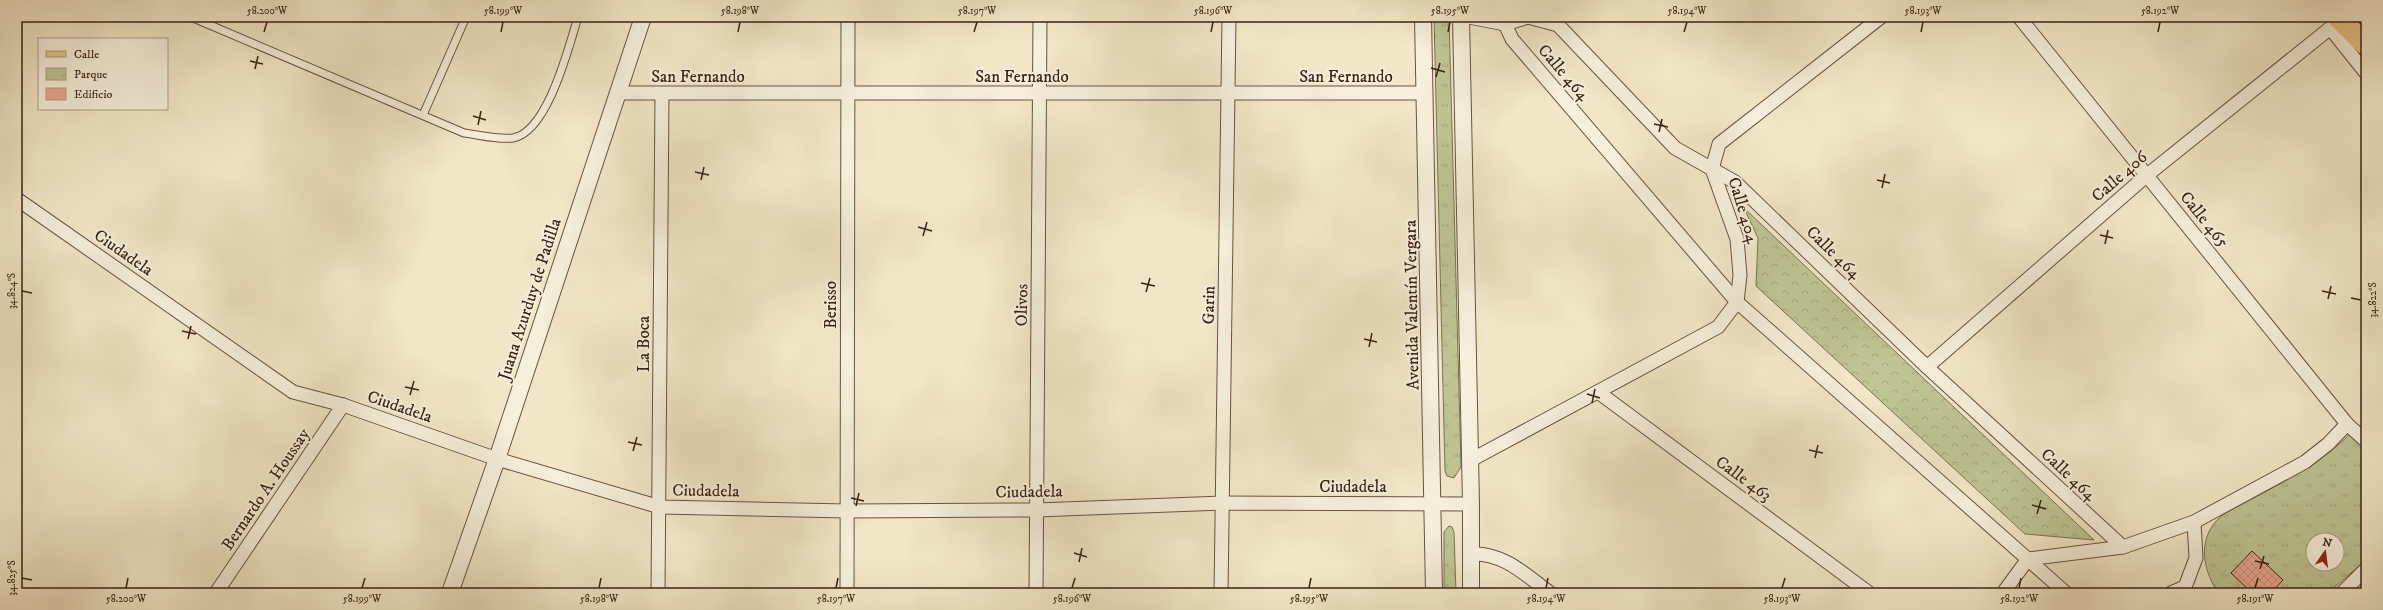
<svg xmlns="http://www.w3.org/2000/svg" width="2383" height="610" viewBox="0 0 2383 610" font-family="'IM FELL DW Pica',serif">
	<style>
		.grass { fill: url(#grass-tufts); stroke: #7c7254; fill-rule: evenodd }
		.park { fill: url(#park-crowns); stroke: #7c7254 }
		.building { fill: url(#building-cross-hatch); stroke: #3b2114 }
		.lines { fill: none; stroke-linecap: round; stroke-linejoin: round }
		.service-casing { stroke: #685241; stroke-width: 9 }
		.minor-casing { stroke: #685241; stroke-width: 15 }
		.tertiary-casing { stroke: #685241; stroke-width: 18 }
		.primary-casing { stroke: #3b2114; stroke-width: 23 }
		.service { stroke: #f6efdb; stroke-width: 7 }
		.minor { stroke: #f6efdb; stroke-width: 13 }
		.tertiary { stroke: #f6efdb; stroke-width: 16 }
		.primary { stroke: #e8c384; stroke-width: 21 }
		.ticks { fill: none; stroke: #3b2114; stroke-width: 1.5 }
		.labels { text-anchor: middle; stroke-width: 4; stroke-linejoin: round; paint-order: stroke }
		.street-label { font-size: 17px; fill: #3b2114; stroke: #f6efdb }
		.neatline { fill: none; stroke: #3b2114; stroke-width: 1.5 }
		.ticks-label { font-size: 10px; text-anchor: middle; fill: #3b2114 }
	</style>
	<defs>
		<pattern id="grass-tufts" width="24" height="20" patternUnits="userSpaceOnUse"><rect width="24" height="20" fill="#bec493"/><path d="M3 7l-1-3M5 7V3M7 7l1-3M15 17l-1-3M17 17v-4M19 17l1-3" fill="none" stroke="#a4a87e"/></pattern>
		<pattern id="park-crowns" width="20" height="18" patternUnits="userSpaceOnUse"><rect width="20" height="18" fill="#bec493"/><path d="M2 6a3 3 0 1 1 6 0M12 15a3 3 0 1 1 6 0" fill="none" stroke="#a4a87e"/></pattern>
		<pattern id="building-cross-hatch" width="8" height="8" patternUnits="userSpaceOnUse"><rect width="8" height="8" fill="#e7a78e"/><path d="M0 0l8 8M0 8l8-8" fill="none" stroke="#c78f7a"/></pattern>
	</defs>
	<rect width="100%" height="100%" fill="#f1e6c7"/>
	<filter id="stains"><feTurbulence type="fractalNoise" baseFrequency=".005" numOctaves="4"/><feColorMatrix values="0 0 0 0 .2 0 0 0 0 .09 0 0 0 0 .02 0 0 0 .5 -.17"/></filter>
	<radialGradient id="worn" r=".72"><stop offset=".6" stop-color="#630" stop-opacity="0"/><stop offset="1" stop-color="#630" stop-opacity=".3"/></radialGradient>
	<g class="grass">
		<polygon points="1434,17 1449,17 1461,467 1454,478 1447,476 1445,471"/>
		<path d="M2350 434 2366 448V560L2328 593H2218C2201 567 2197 534 2224 514 2268 489 2314 470 2350 434ZM2313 540H2337V564H2313Z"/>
		<polygon points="1449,526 1452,527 1454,532 1456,593 1444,593 1444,532"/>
	</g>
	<polygon class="park" points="1744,208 2094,540 2025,534 1756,286 1758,238"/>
	<polygon class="building" points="2252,551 2283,580 2271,593 2252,593 2231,573"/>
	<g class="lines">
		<defs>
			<g id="service">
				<path d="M191 17 464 133C480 135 497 140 513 138 548 132 569 46 578 17"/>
				<polyline points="423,115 466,17"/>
			</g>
			<g id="minor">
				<polyline points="1469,17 1505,24 1528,17 1558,25 1675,148 1735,182 1927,367 2123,547"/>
				<polyline points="2019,17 2347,424 2366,441"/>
				<polyline points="1505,24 1512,39 1737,302 2066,593"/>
				<polyline points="2330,28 2366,73"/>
				<polyline points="618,93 1425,93"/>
				<polyline points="17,199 293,392 343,405 497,459 660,507 847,511 1037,510 1223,503 1471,504"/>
				<polyline points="1927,367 2146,176 2344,17"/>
				<polyline points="1598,392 1869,593"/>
				<polyline points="1471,460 1718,327 1737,302 1740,275 1737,239 1712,169 1719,144 1881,17"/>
				<path d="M1471 554C1503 552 1526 575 1550 593"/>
				<polyline points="2028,559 2123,547 2194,522 2305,462 2328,444 2347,424"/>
				<polyline points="216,593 343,405"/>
				<polyline points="658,593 662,94"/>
				<polyline points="847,593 848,17"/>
				<polyline points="1036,593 1040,17"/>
				<polyline points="1221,593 1229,17"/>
				<polyline points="2003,593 2028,559"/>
				<polyline points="2171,593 2185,587 2196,558 2194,522"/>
				<polyline points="2342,593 2366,569"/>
			</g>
			<g id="tertiary">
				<polyline points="1423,17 1434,593"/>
				<polyline points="1461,17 1471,504 1471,593"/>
				<polyline points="450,593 497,459 643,17"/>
			</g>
			<polyline id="primary" points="2338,17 2366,45"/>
		</defs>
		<use href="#service" class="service-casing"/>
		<use href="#minor" class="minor-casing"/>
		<use href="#tertiary" class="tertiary-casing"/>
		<use href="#primary" class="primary-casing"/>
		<use href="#service" class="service"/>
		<use href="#minor" class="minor"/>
		<use href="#tertiary" class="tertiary"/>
		<use href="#primary" class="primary"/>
	</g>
	<path class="ticks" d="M264 32 267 22M501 32 503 22M738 32 740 22M974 32 977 22M1211 32 1213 22M1448 32 1450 22M1684 32 1687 22M1921 32 1923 22M2158 32 2160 22M250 61 263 64M1431 68 1445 72M255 69 258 56M1436 77 1440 63M473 116 486 120M1654 124 1668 127M478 125 481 111M1659 132 1662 119M695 172 709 175M701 180 704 167M1877 180 1890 183M1882 188 1885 174M918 227 932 231M2100 235 2113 238M923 236 927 222M2105 244 2108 230M1141 283 1155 286M22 291 32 293M2322 291 2336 294M1146 292 1150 278M2351 298 2361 300M2328 299 2331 286M182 331 196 334M188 339 191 326M1364 339 1377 342M1369 347 1372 333M405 387 419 390M1587 394 1600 398M410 395 414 381M1592 403 1595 389M628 442 642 445M1809 450 1823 453M633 451 637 437M1815 458 1818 445M851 498 864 501M2032 505 2046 509M856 506 859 493M2037 514 2041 500M1074 553 1087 557M2255 561 2269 564M1079 562 1082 548M2260 569 2264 556M22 578 32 580M126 588 128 578M362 588 365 578M599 588 601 578M836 588 838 578M1072 588 1075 578M1309 588 1311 578M1546 588 1548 578M1782 588 1785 578M2019 588 2021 578M2255 588 2258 578"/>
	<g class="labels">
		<g class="street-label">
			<text transform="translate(1564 72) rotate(49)" y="6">Calle 464</text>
			<text x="698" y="82">San Fernando</text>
			<text x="1022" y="82">San Fernando</text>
			<text x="1346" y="82">San Fernando</text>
			<text transform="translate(2119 176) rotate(-41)" y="6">Calle 406</text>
			<text transform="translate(1744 210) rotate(73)" y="6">Calle 404</text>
			<text transform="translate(2205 219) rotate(51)" y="6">Calle 465</text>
			<text transform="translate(124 252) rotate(35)" y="6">Ciudadela</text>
			<text transform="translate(1834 252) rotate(44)" y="6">Calle 464</text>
			<text transform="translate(529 299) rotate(-72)" y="6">Juana Azurduy de Padilla</text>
			<text transform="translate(830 305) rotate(-90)" y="6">Berisso</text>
			<text transform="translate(1021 305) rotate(-89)" y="6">Olivos</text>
			<text transform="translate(1208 305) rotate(-89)" y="6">Garin</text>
			<text transform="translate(1411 305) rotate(-91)" y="6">Avenida Valentín Vergara</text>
			<text transform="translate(643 344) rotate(-90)" y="6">La Boca</text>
			<text transform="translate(400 406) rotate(19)" y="6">Ciudadela</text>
			<text transform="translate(2069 474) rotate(43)" y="6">Calle 464</text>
			<text transform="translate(1744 478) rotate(36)" y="6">Calle 463</text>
			<text x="1353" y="492">Ciudadela</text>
			<text transform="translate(265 489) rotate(-56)" y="6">Bernardo A. Houssay</text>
			<text transform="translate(706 490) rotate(1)" y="6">Ciudadela</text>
			<text transform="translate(1029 491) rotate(-1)" y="6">Ciudadela</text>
		</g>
	</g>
	<rect width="2383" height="610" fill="none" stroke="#f1e6c7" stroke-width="44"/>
	<rect x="38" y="38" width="130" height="72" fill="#f6efdb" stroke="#ab9d8b"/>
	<rect x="46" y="51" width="20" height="6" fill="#e8c384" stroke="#ab9d8b"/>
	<text x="74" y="58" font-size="12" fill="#3b2114">Calle</text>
	<rect x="46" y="68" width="20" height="12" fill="url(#park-crowns)" stroke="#ab9d8b"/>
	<text x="74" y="78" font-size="12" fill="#3b2114">Parque</text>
	<rect x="46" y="88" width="20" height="12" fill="#e7a78e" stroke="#ab9d8b"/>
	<text x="74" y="98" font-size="12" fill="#3b2114">Edificio</text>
	<g transform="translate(2325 552) rotate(14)"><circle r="19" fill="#f6efdb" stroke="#ab9d8b"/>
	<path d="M0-3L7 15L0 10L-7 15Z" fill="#8f2418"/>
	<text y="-6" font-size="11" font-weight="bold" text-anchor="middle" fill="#3b2114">N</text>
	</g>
	<rect x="22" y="22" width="2339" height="566" class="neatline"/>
	<g class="ticks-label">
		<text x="267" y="14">58.200°W</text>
		<text x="503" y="14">58.199°W</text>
		<text x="740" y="14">58.198°W</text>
		<text x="977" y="14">58.197°W</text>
		<text x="1213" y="14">58.196°W</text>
		<text x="1450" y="14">58.195°W</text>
		<text x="1687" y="14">58.194°W</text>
		<text x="1923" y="14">58.193°W</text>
		<text x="2160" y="14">58.192°W</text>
		<text transform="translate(11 291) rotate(-90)" y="4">34.824°S</text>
		<text transform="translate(2372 300) rotate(-90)" y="4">34.822°S</text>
		<text transform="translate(11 578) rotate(-90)" y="4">34.825°S</text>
		<text x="126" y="602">58.200°W</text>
		<text x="362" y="602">58.199°W</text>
		<text x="599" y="602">58.198°W</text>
		<text x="836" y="602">58.197°W</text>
		<text x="1072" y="602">58.196°W</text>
		<text x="1309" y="602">58.195°W</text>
		<text x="1546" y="602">58.194°W</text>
		<text x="1782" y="602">58.193°W</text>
		<text x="2019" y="602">58.192°W</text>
		<text x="2255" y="602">58.191°W</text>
	</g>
	<rect width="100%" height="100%" filter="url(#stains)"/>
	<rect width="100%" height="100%" fill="url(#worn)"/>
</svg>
